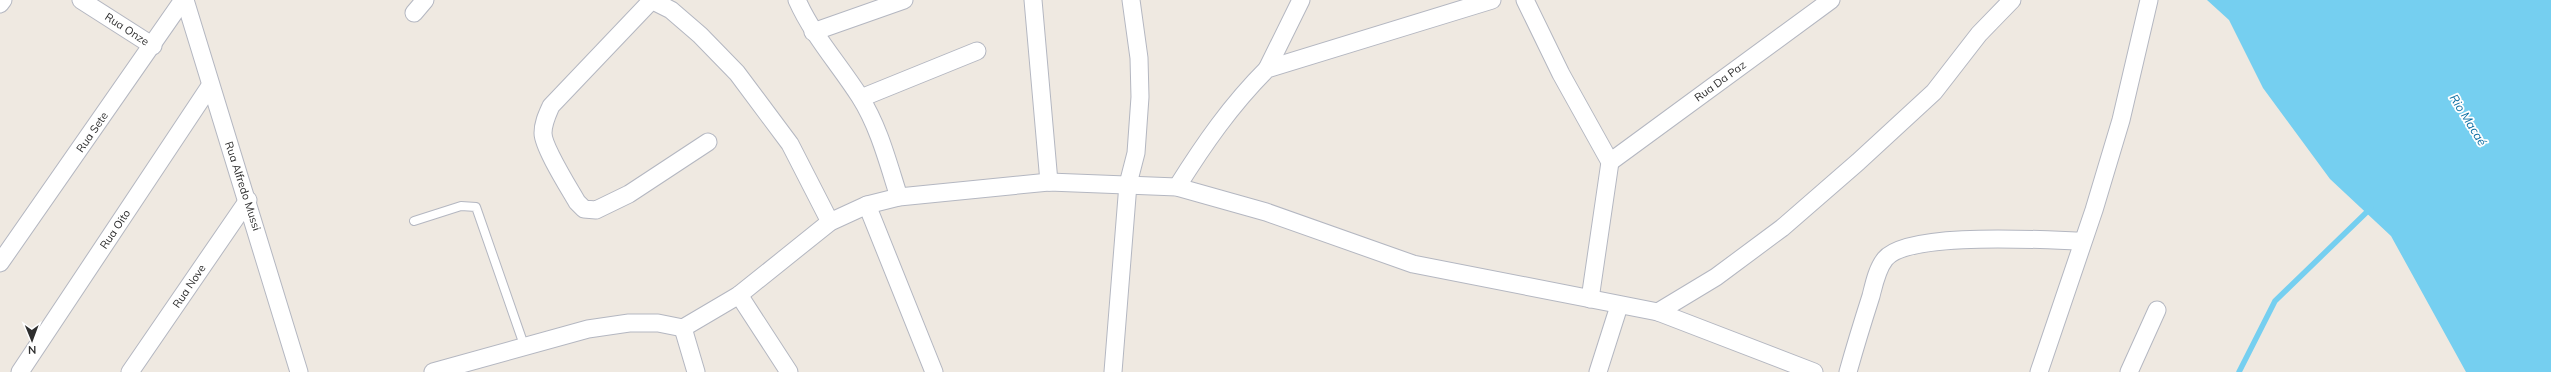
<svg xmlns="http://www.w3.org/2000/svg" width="2551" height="372" viewBox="0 0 2551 372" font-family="Mulish,sans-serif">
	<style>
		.water { fill: #75cff0 }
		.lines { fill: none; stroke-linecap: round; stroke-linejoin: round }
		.stream { stroke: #75cff0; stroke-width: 5.5 }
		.lane-casing { stroke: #b4b7c1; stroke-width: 10 }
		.street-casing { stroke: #b4b7c1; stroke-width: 19 }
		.lane { stroke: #fff; stroke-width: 8 }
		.street { stroke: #fff; stroke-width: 17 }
		.labels { text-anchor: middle; stroke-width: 3.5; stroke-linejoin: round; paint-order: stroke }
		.street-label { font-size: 11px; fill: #2e2e2e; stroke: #fff }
		.water-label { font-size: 12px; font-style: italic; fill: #0d6fa3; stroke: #fff }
	</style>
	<rect width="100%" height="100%" fill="#efe9e1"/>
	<polygon class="water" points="2207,0 2551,0 2551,372 2466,372 2391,236 2330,179 2263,88 2229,20"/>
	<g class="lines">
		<polyline class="stream" points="2239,372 2275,301 2371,208"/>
		<defs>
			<polyline id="lane" points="414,221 461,206 476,207 524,345"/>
			<g id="street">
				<polyline points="81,0 153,46"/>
				<polyline points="185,0 299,372"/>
				<polyline points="651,0 671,10 700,35 737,73 790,144 830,222"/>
				<path d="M652 0 551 106C547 115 543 123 543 133 543 147 569 188 577 202L584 209 596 210 629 194 708 142"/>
				<path d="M797 0C813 36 839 64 860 97 879 127 888 163 899 197"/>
				<polyline points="1033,0 1049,182"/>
				<polyline points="1525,0 1561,74 1610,162 1590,299"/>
				<polyline points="0,4 3,0"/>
				<polyline points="414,13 425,0"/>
				<polyline points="813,32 904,0"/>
				<polyline points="1267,69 1301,0"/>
				<polyline points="861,98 977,51"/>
				<polyline points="1610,162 1831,0"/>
				<path d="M1177 187C1204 144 1231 105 1267 69L1492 0"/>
				<polyline points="867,205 934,372"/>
				<polyline points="0,263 183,0"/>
				<polyline points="739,295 789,372"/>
				<polyline points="1658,312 1716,277 1782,228 1858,162 1934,92 1979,34 2012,0"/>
				<polyline points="683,328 696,372"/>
				<polyline points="20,372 210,86"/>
				<polyline points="130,372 248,200"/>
				<polyline points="433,372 588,329 629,323 658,323 683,328 739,295 830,222 867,205 899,197 1049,182 1177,187 1266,212 1413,264 1658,312 1814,372"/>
				<polyline points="1113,372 1128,184 1136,153 1140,97 1139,58 1131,0"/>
				<polyline points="1598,372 1619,306"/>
				<path d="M1848 372C1855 347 1863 321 1871 296 1874 284 1877 269 1885 259 1907 231 2043 240 2082 241"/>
				<polyline points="2039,372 2094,210 2121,120 2149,0"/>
				<polyline points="2129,372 2157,310"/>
			</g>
		</defs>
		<use href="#lane" class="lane-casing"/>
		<use href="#street" class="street-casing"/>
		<use href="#lane" class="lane"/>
		<use href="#street" class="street"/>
	</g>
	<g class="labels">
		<g class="street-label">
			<text transform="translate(127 29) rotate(33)" y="4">Rua Onze</text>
			<text transform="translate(1720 81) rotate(-36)" y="4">Rua Da Paz</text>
			<text transform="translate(92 132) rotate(-55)" y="4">Rua Sete</text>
			<text transform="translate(243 186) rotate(72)" y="4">Rua Alfredo Mussi</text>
			<text transform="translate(115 229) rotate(-56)" y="4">Rua Oito</text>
			<text transform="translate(189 286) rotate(-56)" y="4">Rua Nove</text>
		</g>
		<g class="water-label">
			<text transform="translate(2468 120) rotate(58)" y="4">Rio Macaé</text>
		</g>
	</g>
	<g transform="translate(32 340) rotate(179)" stroke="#ffffff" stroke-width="3" paint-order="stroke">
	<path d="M0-3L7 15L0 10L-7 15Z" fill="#2e2e2e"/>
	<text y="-6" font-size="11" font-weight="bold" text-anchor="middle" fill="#2e2e2e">N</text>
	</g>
</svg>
